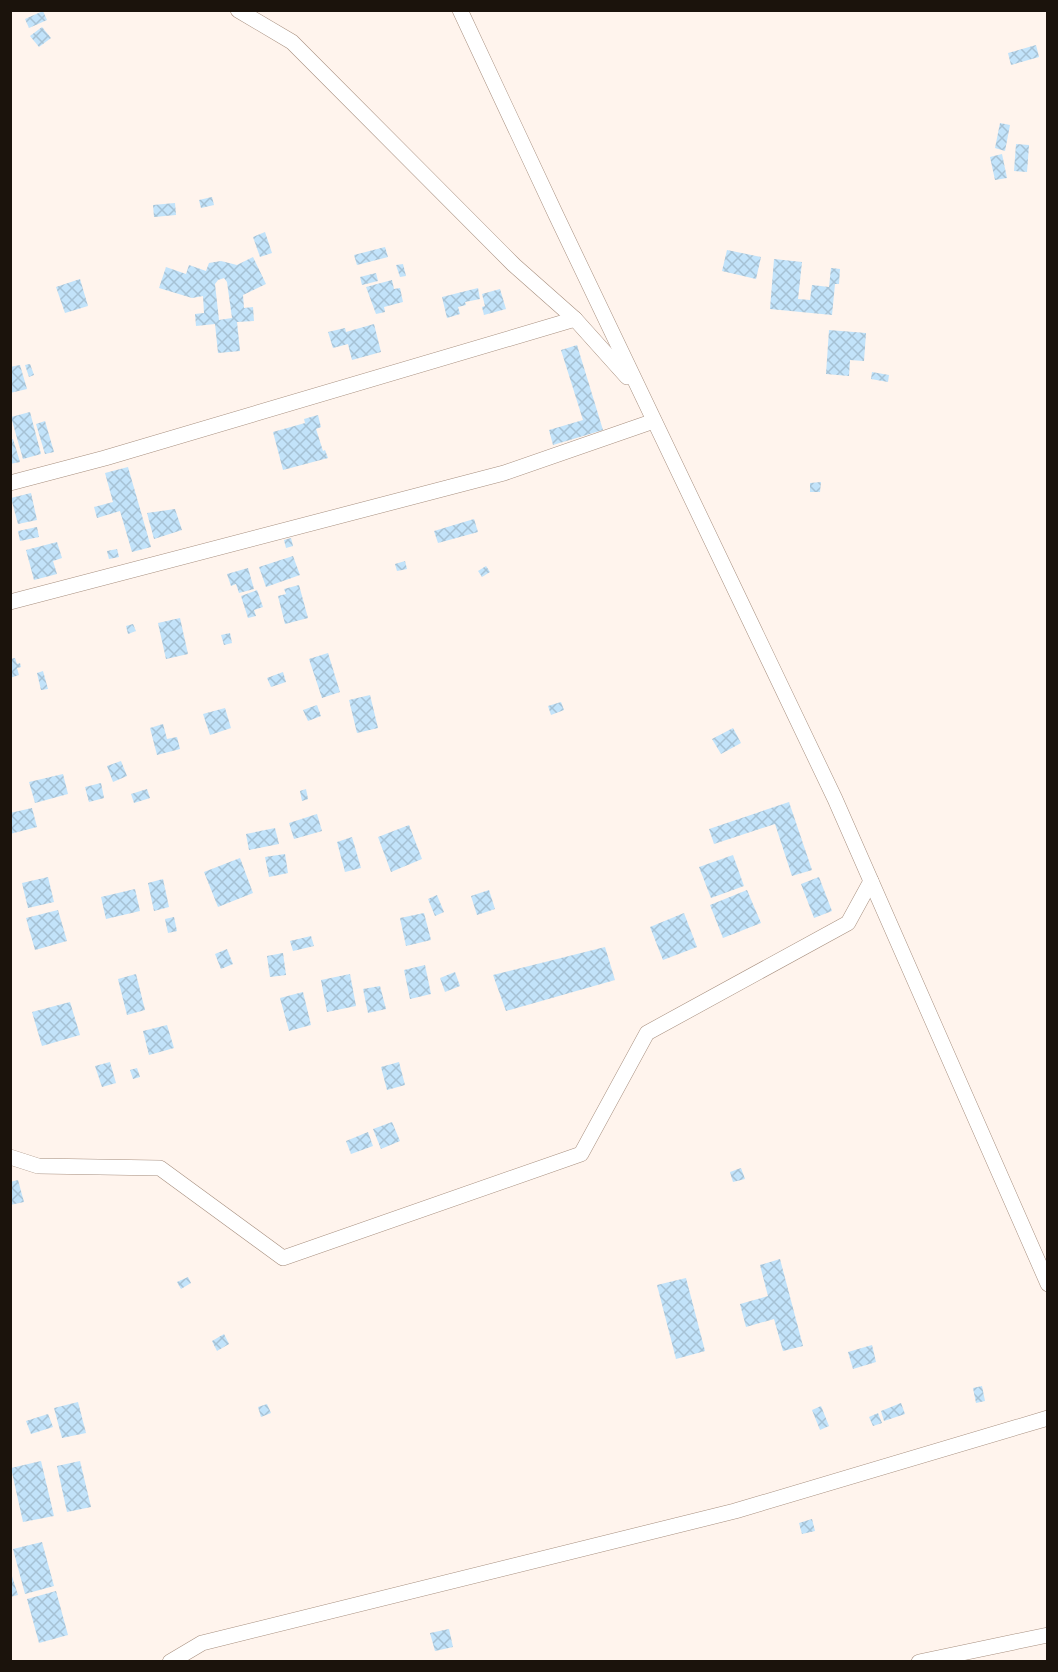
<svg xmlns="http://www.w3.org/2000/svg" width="1058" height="1672" viewBox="0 0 1058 1672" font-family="Literata,serif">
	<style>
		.building { fill: url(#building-cross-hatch); fill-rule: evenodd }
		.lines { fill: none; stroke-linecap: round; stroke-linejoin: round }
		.minor-casing { stroke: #a78f7f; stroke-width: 16 }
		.minor { stroke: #fff; stroke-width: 15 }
	</style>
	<defs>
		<pattern id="building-cross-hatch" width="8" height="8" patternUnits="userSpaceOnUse" patternTransform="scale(1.5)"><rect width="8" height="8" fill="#c2e3fa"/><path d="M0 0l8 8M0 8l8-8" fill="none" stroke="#a6c2d5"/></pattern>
	</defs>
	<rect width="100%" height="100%" fill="#fff4ed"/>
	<g class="building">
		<polygon points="43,11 47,20 29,28 25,19"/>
		<polygon points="42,27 51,38 39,47 30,36"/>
		<polygon points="1036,45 1039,57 1011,65 1008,53"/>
		<polygon points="1000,123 1010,125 1005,151 995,148"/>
		<polygon points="1016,144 1029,145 1027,172 1014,171"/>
		<polygon points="1002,154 1007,178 995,180 990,157"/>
		<polygon points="212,197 214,205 201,208 199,200"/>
		<polygon points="175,203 176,215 154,217 153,205"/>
		<polygon points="265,232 272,253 260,257 253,237"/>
		<polygon points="385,247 388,257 357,265 354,255"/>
		<polygon points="727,250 761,257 756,279 722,271"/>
		<path d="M253 257 266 284 243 295 244 308 253 307 254 321 237 322 240 351 218 353 215 324 196 326 195 314 204 313 203 296 192 298 159 288 166 267 186 274 189 265 206 271 209 263 221 261 237 265ZM224 278 227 282 232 318 219 320 215 284 218 280Z"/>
		<polygon points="774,259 802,262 798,299 810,300 812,285 829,287 831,268 840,269 839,284 835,284 832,315 770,309"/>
		<polygon points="403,264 406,276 400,277 396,265"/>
		<polygon points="376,273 378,281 362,285 360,277"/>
		<polygon points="80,279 88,306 65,313 56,287"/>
		<polygon points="392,280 394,289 400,288 403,302 384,307 385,312 376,314 366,287"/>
		<polygon points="478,288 480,299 465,302 466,305 458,307 460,314 447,318 442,297"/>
		<polygon points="500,289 506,309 484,315 482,307 485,306 482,294"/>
		<polygon points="374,324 381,352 352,360 348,344 333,348 328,332 345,328 346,332"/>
		<polygon points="829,330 866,333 864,361 850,360 849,376 826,374"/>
		<polygon points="577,345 603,430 553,445 549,430 583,420 561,350"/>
		<polygon points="30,364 34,375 29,377 25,365"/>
		<polygon points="20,365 27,389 10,393 10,367"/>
		<polygon points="872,372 889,375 888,382 871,379"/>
		<polygon points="30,412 41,454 23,459 11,417"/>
		<polygon points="318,415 321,427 316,429 323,451 325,450 328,458 283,470 273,432 305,423 304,419"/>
		<polygon points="45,421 54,452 45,454 36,424"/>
		<polygon points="13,439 20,462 10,464 10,440"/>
		<polygon points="128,467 151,547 132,552 120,511 97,518 94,507 113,502 105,473"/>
		<polygon points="821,482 820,492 810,492 810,483"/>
		<polygon points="31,493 37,520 18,524 11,498"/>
		<polygon points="175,509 182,530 154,539 147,513"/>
		<polygon points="474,519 478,532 438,543 434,531"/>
		<polygon points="37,527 39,537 20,541 18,531"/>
		<polygon points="291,538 293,546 286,548 284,540"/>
		<polygon points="57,542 62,558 53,561 57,574 34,580 26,550"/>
		<polygon points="117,549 119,557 109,559 107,551"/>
		<polygon points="293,556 300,575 266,587 259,567"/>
		<polygon points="405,561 407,569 397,571 395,564"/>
		<polygon points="486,566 490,572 482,577 478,571"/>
		<polygon points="248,568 254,589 239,593 236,584 231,586 227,574"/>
		<polygon points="299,585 308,618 285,624 278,596 286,594 284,589"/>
		<polygon points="257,590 263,607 254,610 256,616 248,618 241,596"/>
		<polygon points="180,618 188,654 166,659 158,623"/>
		<polygon points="133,624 136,631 128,634 126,626"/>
		<polygon points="230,633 232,643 224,645 221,635"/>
		<polygon points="328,653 340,692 322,698 309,659"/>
		<polygon points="15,658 17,664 20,663 21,667 17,668 19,675 10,678 10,659"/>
		<polygon points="43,671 48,689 41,690 37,673"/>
		<polygon points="283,672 286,682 271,687 267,678"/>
		<polygon points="370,695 378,728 357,733 349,700"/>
		<polygon points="561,702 564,710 551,715 548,706"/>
		<polygon points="317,705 321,716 308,721 303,710"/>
		<polygon points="225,708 231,728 210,735 203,714"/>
		<polygon points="163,724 167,739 177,737 180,749 157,755 150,728"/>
		<polygon points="733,728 741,743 721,754 712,739"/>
		<polygon points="121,761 127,776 113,782 107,766"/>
		<polygon points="63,774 68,794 35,803 29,782"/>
		<polygon points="101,783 104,798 89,802 85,787"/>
		<polygon points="147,789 150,798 134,803 131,794"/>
		<polygon points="306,789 308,799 302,801 300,791"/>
		<polygon points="789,802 812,870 792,876 775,824 714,844 709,829"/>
		<polygon points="32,808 37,827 10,834 10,813"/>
		<polygon points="317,814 322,831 294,839 289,823"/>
		<polygon points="409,825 422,859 391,872 378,837"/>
		<polygon points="275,828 279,844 249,850 246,834"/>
		<polygon points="352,837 361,868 345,872 337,842"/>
		<polygon points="285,854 288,873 269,877 265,857"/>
		<polygon points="733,855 744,886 711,898 699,867"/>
		<polygon points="240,858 253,893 218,907 204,872"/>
		<polygon points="48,877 54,902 28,908 22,883"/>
		<polygon points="819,877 832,911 814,918 801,884"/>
		<polygon points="163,879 169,907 154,911 148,883"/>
		<polygon points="135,889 140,911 106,919 101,897"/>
		<polygon points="489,890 495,909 477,915 471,896"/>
		<polygon points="747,890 761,923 723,938 710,905"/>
		<polygon points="437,895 444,912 435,916 428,899"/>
		<polygon points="58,910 67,941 35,950 26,918"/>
		<polygon points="424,913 431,940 406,946 400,918"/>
		<polygon points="684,913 697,947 663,960 650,927"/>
		<polygon points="174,917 177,931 168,933 165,919"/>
		<polygon points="311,936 314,946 293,951 290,941"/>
		<polygon points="605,947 615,980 506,1011 493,975"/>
		<polygon points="227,949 233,964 221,969 215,954"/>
		<polygon points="283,953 286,975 270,977 267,956"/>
		<polygon points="425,965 431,994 410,999 404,970"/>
		<polygon points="455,972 460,986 445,992 440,978"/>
		<polygon points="136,974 145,1010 127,1015 118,979"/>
		<polygon points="350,974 356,1006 327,1012 321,980"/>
		<polygon points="380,986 386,1009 368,1013 363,989"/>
		<polygon points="303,992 311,1025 289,1031 280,998"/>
		<polygon points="70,1002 80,1035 42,1046 32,1012"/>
		<polygon points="167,1025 174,1048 149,1055 143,1031"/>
		<polygon points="110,1062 116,1083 102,1087 95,1066"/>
		<polygon points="399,1062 405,1085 387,1090 381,1067"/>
		<polygon points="137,1068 140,1077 133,1079 130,1070"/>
		<polygon points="392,1122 400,1141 381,1149 373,1129"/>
		<polygon points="368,1132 373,1146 351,1154 346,1141"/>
		<polygon points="741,1168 745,1179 733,1182 730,1172"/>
		<polygon points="18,1180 24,1202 10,1205 10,1182"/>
		<polygon points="780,1259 803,1346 783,1351 774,1319 746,1327 740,1304 768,1296 760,1265"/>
		<polygon points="188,1277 191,1283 181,1289 177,1282"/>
		<polygon points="686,1278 705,1351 676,1359 657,1285"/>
		<polygon points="224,1334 229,1344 217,1351 212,1341"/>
		<polygon points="872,1345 876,1362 853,1369 848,1352"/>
		<polygon points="982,1386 985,1401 976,1403 973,1388"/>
		<polygon points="78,1402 86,1433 62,1438 54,1408"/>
		<polygon points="901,1403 905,1414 884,1421 881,1411"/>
		<polygon points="267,1404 271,1413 261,1417 258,1407"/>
		<polygon points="821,1406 829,1426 820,1430 812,1410"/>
		<polygon points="878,1413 882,1423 873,1426 869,1417"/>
		<polygon points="48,1414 53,1427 31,1434 26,1421"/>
		<polygon points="41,1461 54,1516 23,1522 11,1468"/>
		<polygon points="80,1461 91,1507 67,1512 57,1466"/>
		<polygon points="812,1519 815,1531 802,1534 799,1523"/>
		<polygon points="42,1542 54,1586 25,1594 13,1549"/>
		<polygon points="10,1570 18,1595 10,1597"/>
		<polygon points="56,1591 68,1635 39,1643 27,1599"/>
		<polygon points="449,1629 453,1647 435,1651 430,1633"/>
	</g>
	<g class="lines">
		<defs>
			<g id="minor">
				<polyline points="238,10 292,42 514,265 575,319 627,377"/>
				<polyline points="460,10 556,215 835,799 1048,1284"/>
				<polyline points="10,483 105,458 575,319"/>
				<polyline points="10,602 504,473 654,421"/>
				<polyline points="10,1157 38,1166 160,1168 283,1258 581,1154 647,1033 848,923 871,881"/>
				<polyline points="170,1662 202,1643 735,1511 1048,1418"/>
				<polyline points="919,1662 1048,1635"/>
			</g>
		</defs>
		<use href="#minor" class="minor-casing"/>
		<use href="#minor" class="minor"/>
	</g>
	<rect width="1058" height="1672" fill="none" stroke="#1b130c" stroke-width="24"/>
</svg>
